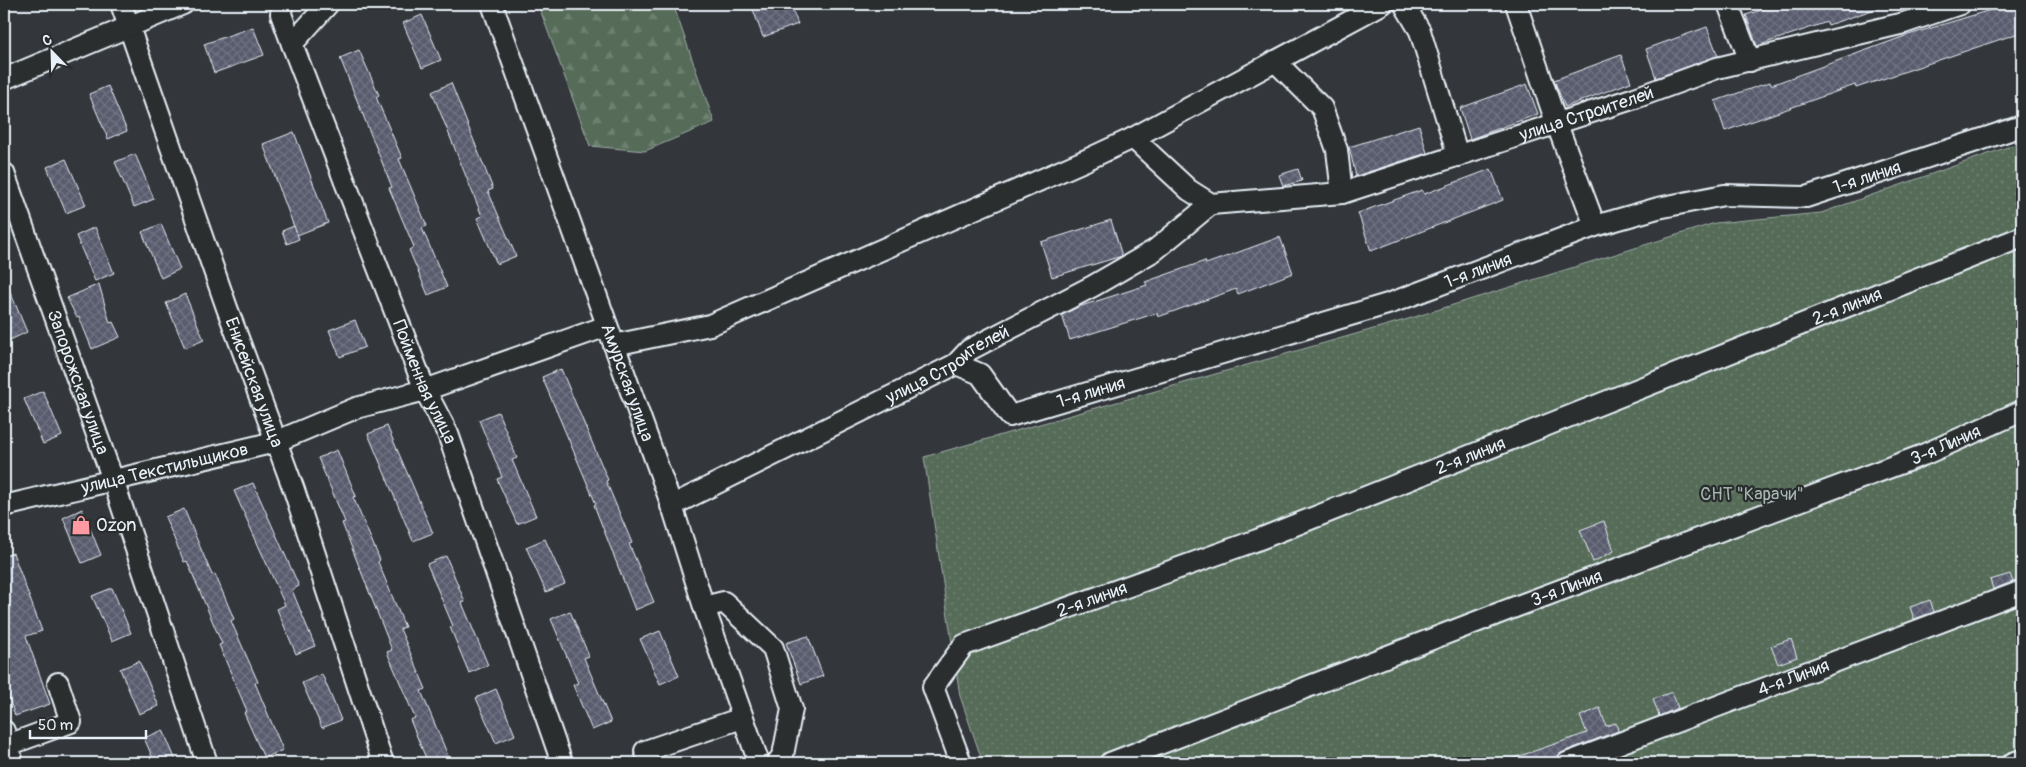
<svg xmlns="http://www.w3.org/2000/svg" width="2026" height="767" viewBox="0 0 2026 767" font-family="Pangolin,sans-serif">
	<style>
		.forest { fill: url(#forest-firs); stroke: #9faea8 }
		.park { fill: url(#park-dots); stroke: #9faea8 }
		.building { fill: url(#building-cross-hatch); stroke: #e8f1f8 }
		.lines { fill: none; stroke-linecap: round; stroke-linejoin: round }
		.minor-casing { stroke: #e8f1f8; stroke-width: 24 }
		.minor { stroke: #2a2d2e; stroke-width: 20 }
		.labels { text-anchor: middle; stroke-width: 4.5; stroke-linejoin: round; paint-order: stroke }
		.street-label { font-size: 18px; fill: #e8f1f8; stroke: #2a2d2e }
		.park-label { font-size: 18px; fill: #a6b5b0; stroke: #2a2d2e }
		.poi-label { font-size: 18px; fill: #e8f1f8; stroke: #2a2d2e; text-anchor: start }
	</style>
	<defs>
		<pattern id="forest-firs" width="22" height="20" patternUnits="userSpaceOnUse" patternTransform="scale(1.25)"><rect width="22" height="20" fill="#566c58"/><path d="M5 1l3.5 6h-7zM16 11l3.5 6h-7z" fill="#6e8171"/></pattern>
		<pattern id="park-dots" width="8" height="8" patternUnits="userSpaceOnUse" patternTransform="scale(1.25)"><rect width="8" height="8" fill="#566c58"/><path d="M2 2h.1M6 6h.1" fill="none" stroke="#6e8171" stroke-width="1.8" stroke-linecap="round"/></pattern>
		<pattern id="building-cross-hatch" width="8" height="8" patternUnits="userSpaceOnUse" patternTransform="scale(1.25)"><rect width="8" height="8" fill="#595b6d"/><path d="M0 0l8 8M0 8l8-8" fill="none" stroke="#717383"/></pattern>
	</defs>
	<rect width="100%" height="100%" fill="#33363b"/>
	<filter id="ink" filterUnits="userSpaceOnUse"><feTurbulence type="fractalNoise" baseFrequency=".02" numOctaves="2"/><feDisplacementMap in="SourceGraphic" scale="10" xChannelSelector="R" yChannelSelector="G"/><feConvolveMatrix kernelMatrix="1 2 1 2 8 2 1 2 1" color-interpolation-filters="sRGB"/></filter>
	<g filter="url(#ink)">
		<polygon class="forest" points="538,4 673,4 714,122 645,151 590,146"/>
		<polygon class="park" points="2022,142 2022,763 983,763 960,696 924,457 1405,320 1715,223 1821,213"/>
		<g class="building">
			<polygon points="751,4 790,4 798,24 763,37"/>
			<polygon points="1778,4 1883,4 1884,6 1828,25 1827,22 1757,46 1746,15"/>
			<polygon points="2010,4 2022,4 2022,32 1856,88 1855,85 1725,131 1715,101 1770,82 1771,85 1905,36"/>
			<polygon points="422,15 441,60 422,68 403,23"/>
			<polygon points="253,27 264,55 214,73 204,44"/>
			<polygon points="1707,27 1718,56 1656,78 1646,49"/>
			<polygon points="359,50 379,95 376,97 402,158 399,159 427,226 422,228 447,287 428,295 409,250 414,247 389,188 392,187 340,58"/>
			<polygon points="1621,55 1631,82 1565,107 1554,80"/>
			<polygon points="451,83 493,189 488,191 516,256 497,264 477,218 482,216 432,92"/>
			<polygon points="1527,84 1538,114 1470,139 1460,108"/>
			<polygon points="108,86 127,131 108,139 89,94"/>
			<polygon points="1419,125 1427,153 1356,176 1349,147"/>
			<polygon points="294,132 328,223 297,235 263,144"/>
			<polygon points="135,154 154,199 134,207 115,162"/>
			<polygon points="66,159 86,205 66,213 47,167"/>
			<polygon points="1298,169 1302,181 1283,186 1279,175"/>
			<polygon points="1491,169 1503,200 1371,251 1358,213 1422,190 1424,194"/>
			<polygon points="1111,220 1122,256 1052,277 1041,242"/>
			<polygon points="161,224 180,269 161,278 142,232"/>
			<polygon points="294,226 299,239 287,244 282,231"/>
			<polygon points="95,227 114,273 95,281 76,236"/>
			<polygon points="1280,237 1293,273 1238,294 1236,289 1158,317 1157,313 1070,340 1062,315 1078,307 1147,285 1145,282 1205,261 1206,264"/>
			<polygon points="4,277 27,332 8,341 4,331"/>
			<polygon points="99,284 110,323 113,322 120,337 92,349 79,317 77,318 67,298"/>
			<polygon points="185,294 204,340 185,348 166,303"/>
			<polygon points="355,320 365,347 340,357 329,330"/>
			<polygon points="561,369 608,480 606,481 632,543 629,544 654,602 635,610 594,505 596,504 542,377"/>
			<polygon points="43,391 62,436 43,444 24,399"/>
			<polygon points="498,412 517,458 512,460 536,516 517,524 497,479 502,477 479,420"/>
			<polygon points="387,426 433,533 413,541 368,434"/>
			<polygon points="337,450 356,496 353,497 380,560 378,562 405,627 400,629 426,689 421,691 449,758 435,763 428,763 410,720 415,718 387,652 392,650 342,523 345,522 318,458"/>
			<polygon points="253,483 299,586 292,590 315,646 296,654 277,609 285,605 234,491"/>
			<polygon points="82,509 101,555 82,563 63,518"/>
			<polygon points="184,509 212,575 215,574 234,619 231,621 258,682 255,683 283,750 264,758 244,713 247,711 219,645 222,644 187,561 184,562 165,517"/>
			<polygon points="1604,521 1614,551 1593,562 1580,530"/>
			<polygon points="545,539 565,584 546,592 526,547"/>
			<polygon points="13,553 42,631 26,636 50,704 15,716 4,684 4,556"/>
			<polygon points="446,556 465,602 462,603 488,665 469,673 450,627 453,626 427,564"/>
			<polygon points="2010,574 2013,582 1993,589 1990,580"/>
			<polygon points="112,588 131,633 112,641 92,596"/>
			<polygon points="1930,600 1934,612 1914,619 1910,607"/>
			<polygon points="570,611 589,656 584,658 611,722 592,730 573,685 578,683 551,619"/>
			<polygon points="660,631 679,676 660,684 640,639"/>
			<polygon points="808,636 823,676 801,684 786,643"/>
			<polygon points="1791,639 1797,657 1778,664 1771,646"/>
			<polygon points="139,661 159,706 139,714 120,669"/>
			<polygon points="322,674 341,720 322,728 302,683"/>
			<polygon points="496,689 515,735 496,743 476,698"/>
			<polygon points="1672,692 1678,708 1659,716 1653,699"/>
			<polygon points="1600,708 1606,726 1616,723 1618,731 1563,752 1558,756 1555,763 1505,763 1505,761 1587,733 1580,716"/>
			<polygon points="163,730 177,763 155,763 144,738"/>
		</g>
		<g class="lines">
			<defs>
				<g id="minor">
					<path id="s1" d="M121 4 227 308 294 490 383 763"/>
					<path id="s2" d="M282 4 281 14 292 44 425 390 448 434 562 763"/>
					<path id="s3" d="M492 4 673 509 704 607 759 763"/>
					<polyline points="1404,4 1420,31 1458,156"/>
					<polyline points="1516,4 1556,122 1595,226"/>
					<polyline points="1728,4 1750,61"/>
					<polyline points="292,44 328,4"/>
					<polyline points="1275,61 1322,108 1337,150 1342,193"/>
					<polyline points="4,79 183,4"/>
					<path id="s4" d="M1133 138 1189 190 1211 204 1342 193 1635 98 1717 68 1904 23 1960 4"/>
					<path id="s5" d="M4 173 113 480 207 763"/>
					<polyline points="614,345 710,325 1086,160 1133,138 1382,4"/>
					<path id="s6" d="M956 364 980 374 1010 416 1391 303 1595 226 1658 208 1724 195 1806 197 2022 126"/>
					<path id="s7" d="M4 506 275 442 356 408 425 390 607 326"/>
					<path id="s8" d="M671 506 956 364 969 350 1093 286 1155 250 1211 204"/>
					<polyline points="704,607 724,602 773,648 792,709 783,755 777,763"/>
					<polyline points="4,731 13,763"/>
					<polyline points="8,745 71,722 58,683"/>
					<polyline points="645,751 742,718"/>
					<path id="s9" d="M961 763 933 687 964 645 1257 540 2022 237"/>
					<path id="s10" d="M1110 763 1515 607 1923 455 2022 411"/>
					<path id="s11" d="M1567 763 2022 591"/>
					<polyline points="2013,763 2022,760"/>
				</g>
			</defs>
			<use href="#minor" class="minor-casing"/>
			<use href="#minor" class="minor"/>
		</g>
	</g>
	<defs>
		<symbol id="shop-bare" viewBox="-9 -9 18 18"><path d="M-5-2.5h2.3a2.7 3.5 0 0 1 5.4 0H5L5.5 6h-11ZM-1.5-2.5h3a1.5 2.3 0 0 0-3 0Z" fill="#ff9aa2" stroke="#2a2d2e" stroke-width="2.5" paint-order="stroke"/></symbol>
	</defs>
	<g fill-rule="evenodd">
		<use href="#shop-bare" x="67" y="511" width="28" height="28"/>
	</g>
	<g class="labels">
		<g class="street-label">
			<text dy="6" stroke="none"><textPath href="#s4" startOffset="491">улица Строителей</textPath></text>
			<text dy="6" stroke="none"><textPath href="#s6" startOffset="972">1-я линия</textPath></text>
			<text dy="6" stroke="none"><textPath href="#s6" startOffset="568">1-я линия</textPath></text>
			<text dy="6" stroke="none"><textPath href="#s9" startOffset="1079">2-я линия</textPath></text>
			<text dy="6" stroke="none"><textPath href="#s8" startOffset="311">улица Строителей</textPath></text>
			<text dy="6" stroke="none"><textPath href="#s5" startOffset="222">Запорожская улица</textPath></text>
			<text dy="6" stroke="none"><textPath href="#s2" startOffset="405">Пойменная улица</textPath></text>
			<text dy="6" stroke="none"><textPath href="#s1" startOffset="401">Енисейская улица</textPath></text>
			<text dy="6" stroke="none"><textPath href="#s3" startOffset="402">Амурская улица</textPath></text>
			<text dy="6" stroke="none"><textPath href="#s6" startOffset="162">1-я линия</textPath></text>
			<text dy="6" stroke="none"><textPath href="#s10" startOffset="894">3-я Линия</textPath></text>
			<text dy="6" stroke="none"><textPath href="#s9" startOffset="674">2-я линия</textPath></text>
			<text dy="6" stroke="none"><textPath href="#s7" startOffset="165">улица Текстильщиков</textPath></text>
			<text dy="6" stroke="none"><textPath href="#s10" startOffset="489">3-я Линия</textPath></text>
			<text dy="6" stroke="none"><textPath href="#s9" startOffset="269">2-я линия</textPath></text>
			<text dy="6" stroke="none"><textPath href="#s11" startOffset="242">4-я Линия</textPath></text>
		</g>
		<g class="park-label">
			<text x="1752" y="500">СНТ "Карачи"</text>
		</g>
		<g class="poi-label">
			<text x="96" y="531">Ozon</text>
		</g>
	</g>
	<rect width="2026" height="767" fill="none" stroke="#2a2d2e" stroke-width="20"/>
	<rect x="10" y="10" width="2006" height="747" fill="none" stroke="#e8f1f8" stroke-width="2" filter="url(#ink)"/>
	<g transform="translate(52 52) rotate(337)" stroke="#2a2d2e" stroke-width="4" paint-order="stroke">
	<path d="M0-4L9 19L0 12L-9 19Z" fill="#e8f1f8"/>
	<text y="-8" font-size="14" font-weight="bold" text-anchor="middle" fill="#e8f1f8">С</text>
	</g>
	<path d="M30 730v8h116v-8" fill="none" stroke="#e8f1f8" stroke-width="2.5"/>
	<text x="38" y="730" font-size="15" fill="#e8f1f8" stroke="#2a2d2e" stroke-width="4" paint-order="stroke">50 m</text>
</svg>
